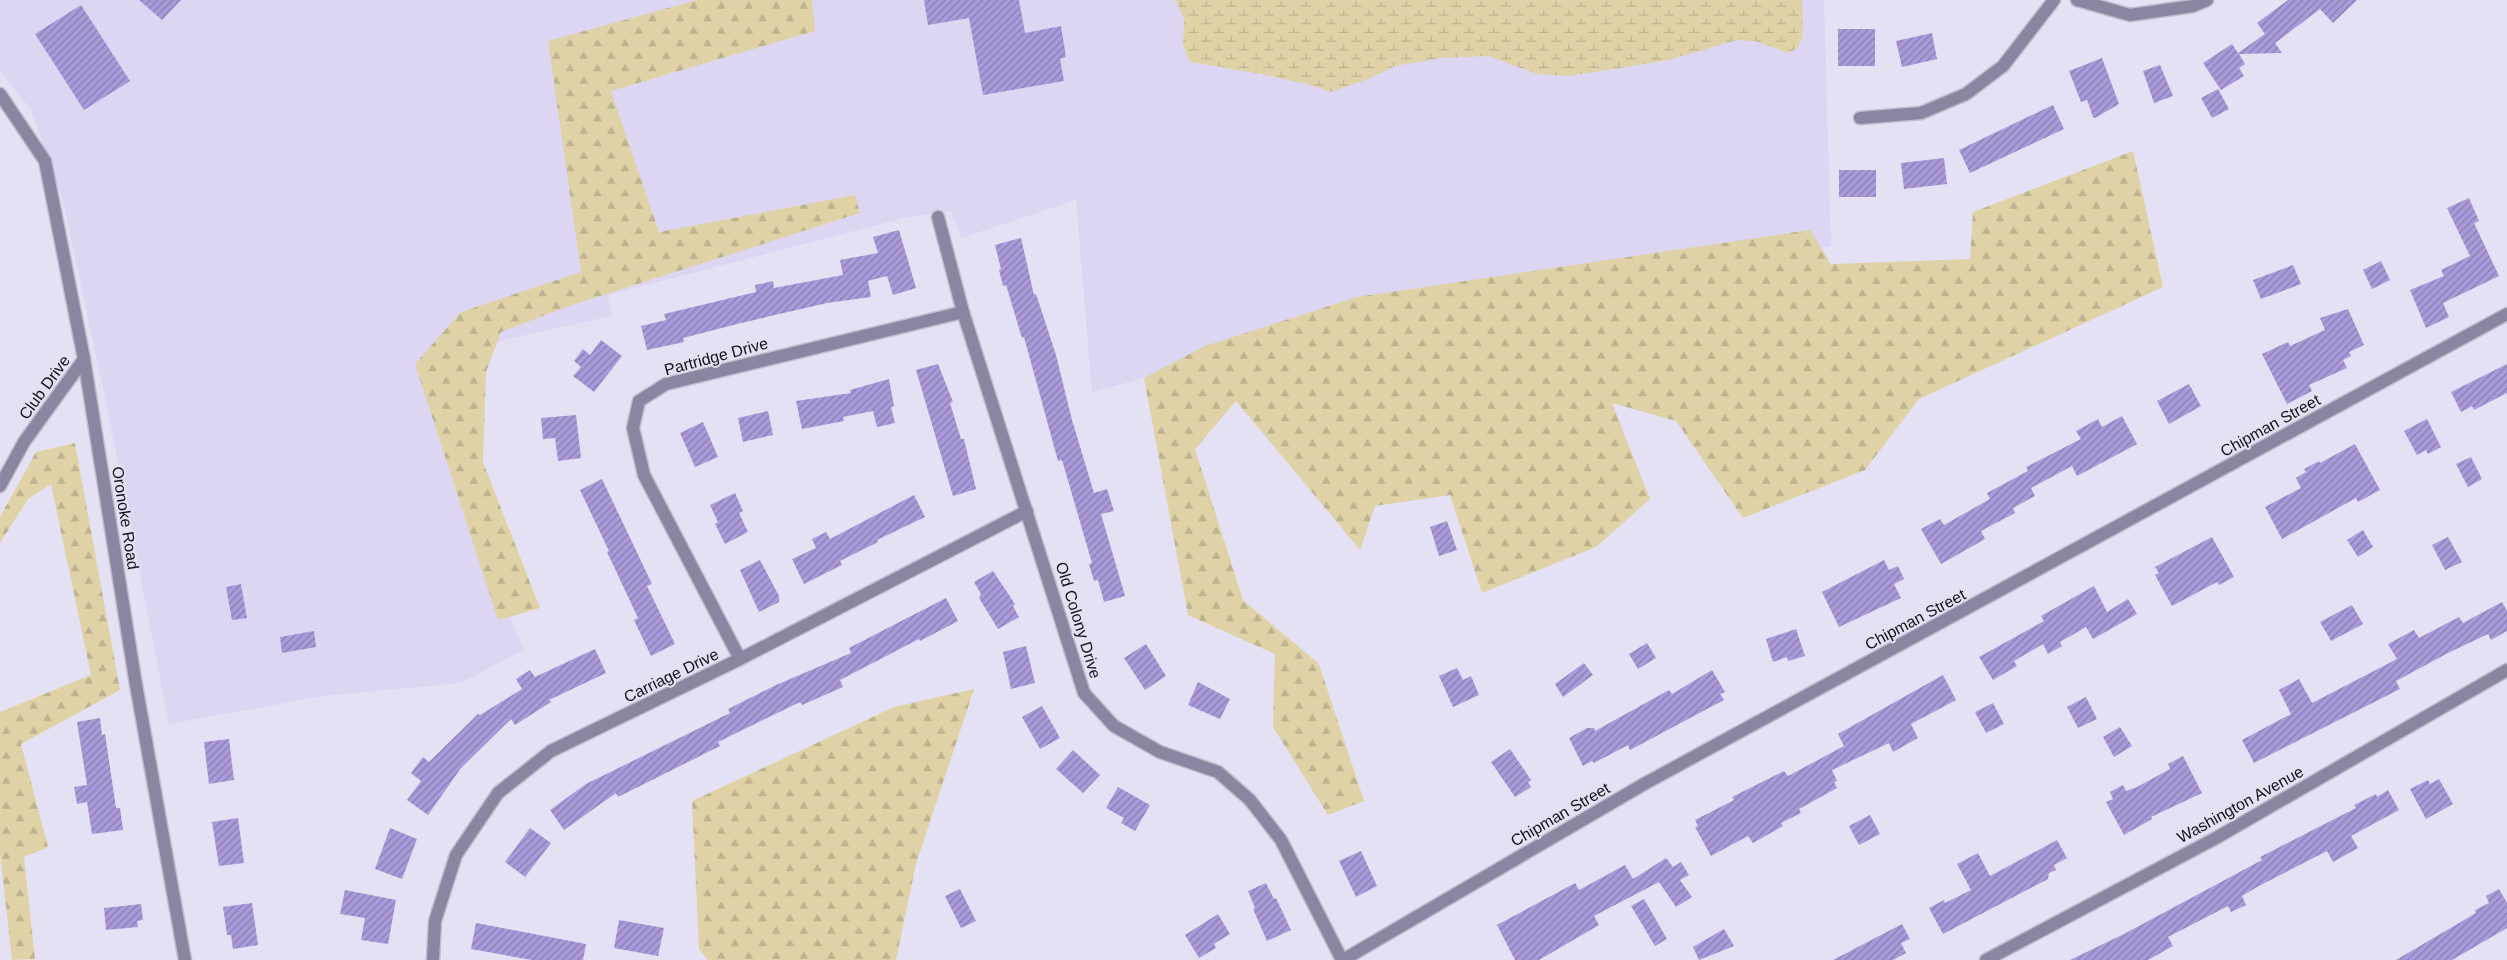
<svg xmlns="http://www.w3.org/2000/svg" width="2507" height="960" viewBox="0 0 2507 960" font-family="Helvetica,sans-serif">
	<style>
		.built { fill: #dcd6f2 }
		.forest { fill: url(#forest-firs) }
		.wetland { fill: url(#wetland-marsh) }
		.building { fill: url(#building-hatch) }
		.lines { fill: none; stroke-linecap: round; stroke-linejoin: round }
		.minor-casing { stroke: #bfbccd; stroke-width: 15 }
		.minor { stroke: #8c85a1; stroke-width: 12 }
		.labels { text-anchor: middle; stroke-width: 4; stroke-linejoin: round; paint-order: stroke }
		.street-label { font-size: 16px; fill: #131118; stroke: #e5e1f5 }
	</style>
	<defs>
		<pattern id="forest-firs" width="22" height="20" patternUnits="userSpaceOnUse" patternTransform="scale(1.25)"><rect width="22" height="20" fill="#dfd2a7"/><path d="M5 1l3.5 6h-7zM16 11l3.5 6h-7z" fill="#beb38f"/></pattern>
		<pattern id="wetland-marsh" width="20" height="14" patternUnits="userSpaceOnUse" patternTransform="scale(1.25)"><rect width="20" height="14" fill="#dfd2a7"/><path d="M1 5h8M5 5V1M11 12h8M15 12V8" fill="none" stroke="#beb38f"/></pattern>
		<pattern id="building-hatch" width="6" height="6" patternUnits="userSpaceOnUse" patternTransform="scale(1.25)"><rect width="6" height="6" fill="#aa9ada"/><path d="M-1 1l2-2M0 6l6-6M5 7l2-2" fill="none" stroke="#897cb0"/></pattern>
	</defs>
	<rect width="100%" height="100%" fill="#e5e1f5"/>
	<polygon class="built" points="0,0 1824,0 1831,246 1515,301 1319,331 1092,392 1076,200 961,238 951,211 908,217 608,295 612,316 459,350 449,404 502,597 524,650 461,683 324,696 169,724 110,421 63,201 31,110 0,71"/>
	<g class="forest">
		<polygon points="697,0 812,0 815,31 611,91 659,232 855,195 860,213 572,305 501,332 486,372 483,462 540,608 498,620 415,364 461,312 581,272 548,41"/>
		<polygon points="2133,151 2163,287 1919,399 1865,470 1743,518 1676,421 1612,403 1650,499 1596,547 1482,593 1450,495 1375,506 1360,550 1236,401 1195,449 1243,600 1319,664 1364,801 1328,815 1273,727 1275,654 1188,615 1144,378 1205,346 1357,297 1810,230 1831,264 1970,259 1973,212"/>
		<polygon points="75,443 120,690 21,744 48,847 24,857 35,959 12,960 0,854 0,712 91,675 51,484 28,499 0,543 0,517 36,452"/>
		<polygon points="974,689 916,864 896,960 708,960 699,949 692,801 894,707"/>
	</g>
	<path class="wetland" d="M1176 0H1802C1801 18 1810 46 1788 53L1755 41 1737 40 1669 60 1569 76 1537 74 1489 56 1441 58 1395 66 1368 79 1331 92 1307 84 1261 74 1190 62 1183 45 1184 19Z"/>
	<g class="building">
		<polygon points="139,0 181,0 162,20"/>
		<polygon points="924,0 1019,0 1025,33 1061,26 1066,57 1060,59 1064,81 983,95 969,18 928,25"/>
		<polygon points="2288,0 2357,0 2333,23 2320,9 2275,43 2282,53 2239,54 2245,64 2239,68 2244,76 2221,90 2203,63 2232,44 2238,53 2265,34 2257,23"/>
		<polygon points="81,5 130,81 84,110 35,34"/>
		<rect x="1838" y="29" width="37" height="37"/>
		<polygon points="1932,33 1937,59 1902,67 1896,41"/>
		<polygon points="2102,58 2119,104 2095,118 2093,117 2087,100 2081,102 2069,71"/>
		<polygon points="2160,65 2173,96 2154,103 2143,71"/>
		<polygon points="2218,89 2229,109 2212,118 2201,98"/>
		<polygon points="2053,105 2064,129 1970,173 1959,150"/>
		<polygon points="1944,158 1947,184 1904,189 1901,163"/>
		<rect x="1839" y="170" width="37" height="27"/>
		<polygon points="2469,198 2479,221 2474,223 2499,276 2443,303 2449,317 2426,328 2410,290 2444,276 2441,270 2470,256 2447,208"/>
		<polygon points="899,230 916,288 893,295 887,276 868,281 871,297 827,303 741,323 683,338 684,342 647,350 641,326 666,320 664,314 756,292 755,285 773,281 774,288 843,275 840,260 878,253 873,237"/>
		<polygon points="1021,238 1034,295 1036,294 1056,355 1072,420 1094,493 1107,489 1114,511 1101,514 1125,596 1104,602 1098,580 1094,581 1089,564 1092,563 1062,460 1058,461 1024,337 1022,338 1006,285 1003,286 999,270 1001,269 995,245"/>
		<polygon points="2381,261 2390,280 2372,289 2363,270"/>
		<polygon points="2293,265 2301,284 2261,299 2253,280"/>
		<polygon points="2348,309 2364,345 2349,352 2351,356 2343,360 2347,368 2309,385 2312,391 2287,404 2262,354 2288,342 2290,346 2325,330 2320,318"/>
		<polygon points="601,340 622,356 594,392 573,376 581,367 574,361 583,349 590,355"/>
		<polygon points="938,364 953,402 950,403 961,439 964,439 976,489 953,496 916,370"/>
		<polygon points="2507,364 2507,393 2474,410 2472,406 2461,412 2451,392"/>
		<polygon points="889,379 894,406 891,407 895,423 877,427 873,411 843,417 844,421 802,429 796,401 851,393 850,390"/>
		<polygon points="2189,384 2201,406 2169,424 2157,401"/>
		<polygon points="768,411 773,435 743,442 738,418"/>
		<polygon points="576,415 581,458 558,461 555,438 543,439 541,418"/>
		<polygon points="2122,416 2137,444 2077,476 2072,466 2031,488 2035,496 2013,508 2015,513 1981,531 1985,539 1941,564 1921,529 1940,519 1944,525 1990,499 1987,493 2028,471 2026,467 2081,439 2076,431 2098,419 2102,427"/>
		<polygon points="2427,419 2441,447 2428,454 2426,450 2417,455 2404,431"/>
		<polygon points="703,422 718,457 695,467 680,433"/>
		<polygon points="2355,444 2380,490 2358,502 2356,498 2282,539 2265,507 2301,488 2296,478 2306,472 2304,469 2319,461 2320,463"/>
		<polygon points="2471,457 2482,479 2468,487 2456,464"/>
		<polygon points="602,479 652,584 647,586 675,644 651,656 634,620 638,618 607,552 609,551 580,490"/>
		<polygon points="735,493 743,511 739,513 748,532 725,544 715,524 718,522 710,505"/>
		<polygon points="914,495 925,517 877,540 878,542 840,561 842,565 804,584 792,559 816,548 812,539 826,532 830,539"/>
		<polygon points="1447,521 1457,550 1439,556 1430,527"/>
		<polygon points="2363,530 2373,547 2358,557 2347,540"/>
		<polygon points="2212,537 2234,577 2219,585 2217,582 2172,606 2155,575 2159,573 2155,567"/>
		<polygon points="2448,537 2462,562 2445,570 2432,545"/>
		<polygon points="760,560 779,596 779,602 759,612 740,570"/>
		<polygon points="1884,560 1889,570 1898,566 1904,579 1894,584 1901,598 1839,627 1822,592"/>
		<polygon points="993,571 1015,604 1013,606 1019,617 998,629 979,598 981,594 974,582"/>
		<polygon points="241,584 247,618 232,620 226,587"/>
		<polygon points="2094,586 2107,612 2128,599 2137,614 2093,639 2086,627 2060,642 2062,646 2048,654 2043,644 2014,661 2017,666 1993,680 1979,657 2044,621 2041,616"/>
		<polygon points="946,598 958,621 920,641 919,639 840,680 843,687 802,705 800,702 718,742 720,746 618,797 616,793 564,830 550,810 586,784 730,713 728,709 776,685 851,653 849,648"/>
		<polygon points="2502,602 2507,611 2507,631 2491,640 2488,634 2448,653 2396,681 2400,689 2254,763 2242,740 2291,714 2279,690 2299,679 2312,703 2397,659 2388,644 2414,630 2419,638 2459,617 2463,623"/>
		<polygon points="2352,605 2363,624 2331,641 2320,622"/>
		<polygon points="1796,629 1805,656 1788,661 1787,657 1773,662 1766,639"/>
		<polygon points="314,631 316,647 282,653 280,637"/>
		<polygon points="1647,643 1656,658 1638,669 1629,654"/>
		<polygon points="1146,644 1166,676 1145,690 1124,658"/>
		<polygon points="1026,646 1035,683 1011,689 1003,652"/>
		<polygon points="595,649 606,673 549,700 551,702 515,725 511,719 461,768 428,815 407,800 421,781 411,773 423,757 429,762 478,714 480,715 522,689 516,679 530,670 535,677"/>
		<polygon points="1584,663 1593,675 1563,697 1555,684"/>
		<polygon points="1457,668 1463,680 1471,676 1479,695 1453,707 1439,676"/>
		<polygon points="1712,670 1725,692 1720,694 1724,700 1630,750 1628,745 1594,763 1592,761 1583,766 1569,738 1587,728 1594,728 1595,731 1669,690 1672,694"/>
		<polygon points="1943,675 1956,700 1911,724 1918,738 1893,752 1889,743 1832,770 1837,781 1834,782 1837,788 1799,809 1801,813 1781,823 1783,826 1753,843 1748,836 1711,856 1695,827 1698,826 1695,820 1734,800 1732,797 1784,771 1788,776 1844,746 1838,734"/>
		<polygon points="1198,682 1230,699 1220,719 1188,705"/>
		<polygon points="2086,697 2097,719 2078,728 2067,707"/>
		<polygon points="1993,703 2004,724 1986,733 1975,712"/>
		<polygon points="1042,706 1060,738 1040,749 1022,717"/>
		<polygon points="100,718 102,735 105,734 116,808 120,808 123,830 92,834 87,802 77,804 74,787 87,785 77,722"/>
		<polygon points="2120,727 2132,746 2114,757 2103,737"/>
		<polygon points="229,739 234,780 209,784 204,742"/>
		<polygon points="1510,749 1531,780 1528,782 1531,787 1515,797 1491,762"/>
		<polygon points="1073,750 1100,775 1083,793 1056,769"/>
		<polygon points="2183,756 2202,793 2151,817 2152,819 2124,835 2106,802 2113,799 2110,792 2123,785 2126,791 2137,787 2170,769 2168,764"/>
		<polygon points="2439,779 2453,804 2426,819 2410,789 2428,780 2430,784"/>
		<polygon points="1118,787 1150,805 1135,831 1121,823 1124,818 1106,808"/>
		<polygon points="2388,790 2399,810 2351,836 2358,848 2333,862 2327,851 2257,887 2242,896 2246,905 2231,912 2228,906 2168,937 2173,946 2148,960 2070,960 2124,934 2262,860 2260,857 2356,808 2354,805 2376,794 2377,797"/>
		<polygon points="1870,815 1880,834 1859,845 1849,826"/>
		<polygon points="238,818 244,863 219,866 212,822"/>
		<polygon points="390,828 417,839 402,879 375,869"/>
		<polygon points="530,828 551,843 525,877 505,862"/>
		<polygon points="2057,840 2067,858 2054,865 2056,870 2049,873 2048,879 1943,934 1929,908 1944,900 1945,903 1971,890 1957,864 1978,853 1990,876"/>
		<polygon points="1361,851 1377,886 1356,897 1339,861"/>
		<polygon points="1666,858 1673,867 1681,862 1689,875 1680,880 1692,897 1676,907 1659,882 1594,916 1599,925 1539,960 1515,960 1497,925 1575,883 1579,890 1625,865 1633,879"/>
		<polygon points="1266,883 1274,899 1276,898 1291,930 1267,941 1253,909 1255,908 1248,891"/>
		<polygon points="960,889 976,921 961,928 945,896"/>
		<polygon points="2499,889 2507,903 2507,928 2452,960 2396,960 2476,913 2475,910 2489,903 2486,896"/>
		<polygon points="345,890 396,900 388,944 361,940 365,918 340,914"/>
		<polygon points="1644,899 1667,939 1655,946 1631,906"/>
		<polygon points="252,903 258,945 233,949 231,935 227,935 223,907"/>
		<polygon points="141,904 143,920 137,921 138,927 106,930 104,908"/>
		<polygon points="1218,914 1230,934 1214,944 1216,948 1199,958 1185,935"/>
		<polygon points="619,920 664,928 658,956 614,948"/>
		<polygon points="476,923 586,944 583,960 532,960 471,949"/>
		<polygon points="1902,924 1910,939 1901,943 1906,953 1893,960 1833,960"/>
		<polygon points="1724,929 1734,946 1699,960 1693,947"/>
	</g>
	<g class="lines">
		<defs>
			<g id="minor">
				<polyline points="2077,0 2130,15 2193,6 2207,0"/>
				<polyline points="0,94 45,161 84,359 135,679 185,960"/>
				<polyline points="1860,118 1921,113 1966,94 2003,66 2054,0"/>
				<polyline points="938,217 963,312 1084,693 1114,726 1160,752 1218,772 1250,800 1281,840 1342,960"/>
				<polyline points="0,486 24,442 84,359"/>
				<polyline points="740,659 644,475 633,428 639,401 666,384 963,312"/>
				<polyline points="433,960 435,921 456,855 498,793 551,751 740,659 1027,511"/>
				<polyline points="1343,960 1644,784 2507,314"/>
				<polyline points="1986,960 2216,838 2507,670"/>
			</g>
		</defs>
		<use href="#minor" class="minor-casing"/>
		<use href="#minor" class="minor"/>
	</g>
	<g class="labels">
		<g class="street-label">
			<text transform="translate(716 356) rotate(-15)" y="6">Partridge Drive</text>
			<text transform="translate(44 387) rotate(-54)" y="6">Club Drive</text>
			<text transform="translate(2270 425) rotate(-29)" y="6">Chipman Street</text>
			<text transform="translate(126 518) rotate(81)" y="6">Oronoke Road</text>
			<text transform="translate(1915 619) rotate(-28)" y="6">Chipman Street</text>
			<text transform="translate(1079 620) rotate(73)" y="6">Old Colony Drive</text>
			<text transform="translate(671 675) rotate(-26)" y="6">Carriage Drive</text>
			<text transform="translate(2240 804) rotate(-29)" y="6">Washington Avenue</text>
			<text transform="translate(1560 814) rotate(-30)" y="6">Chipman Street</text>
		</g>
	</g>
</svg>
